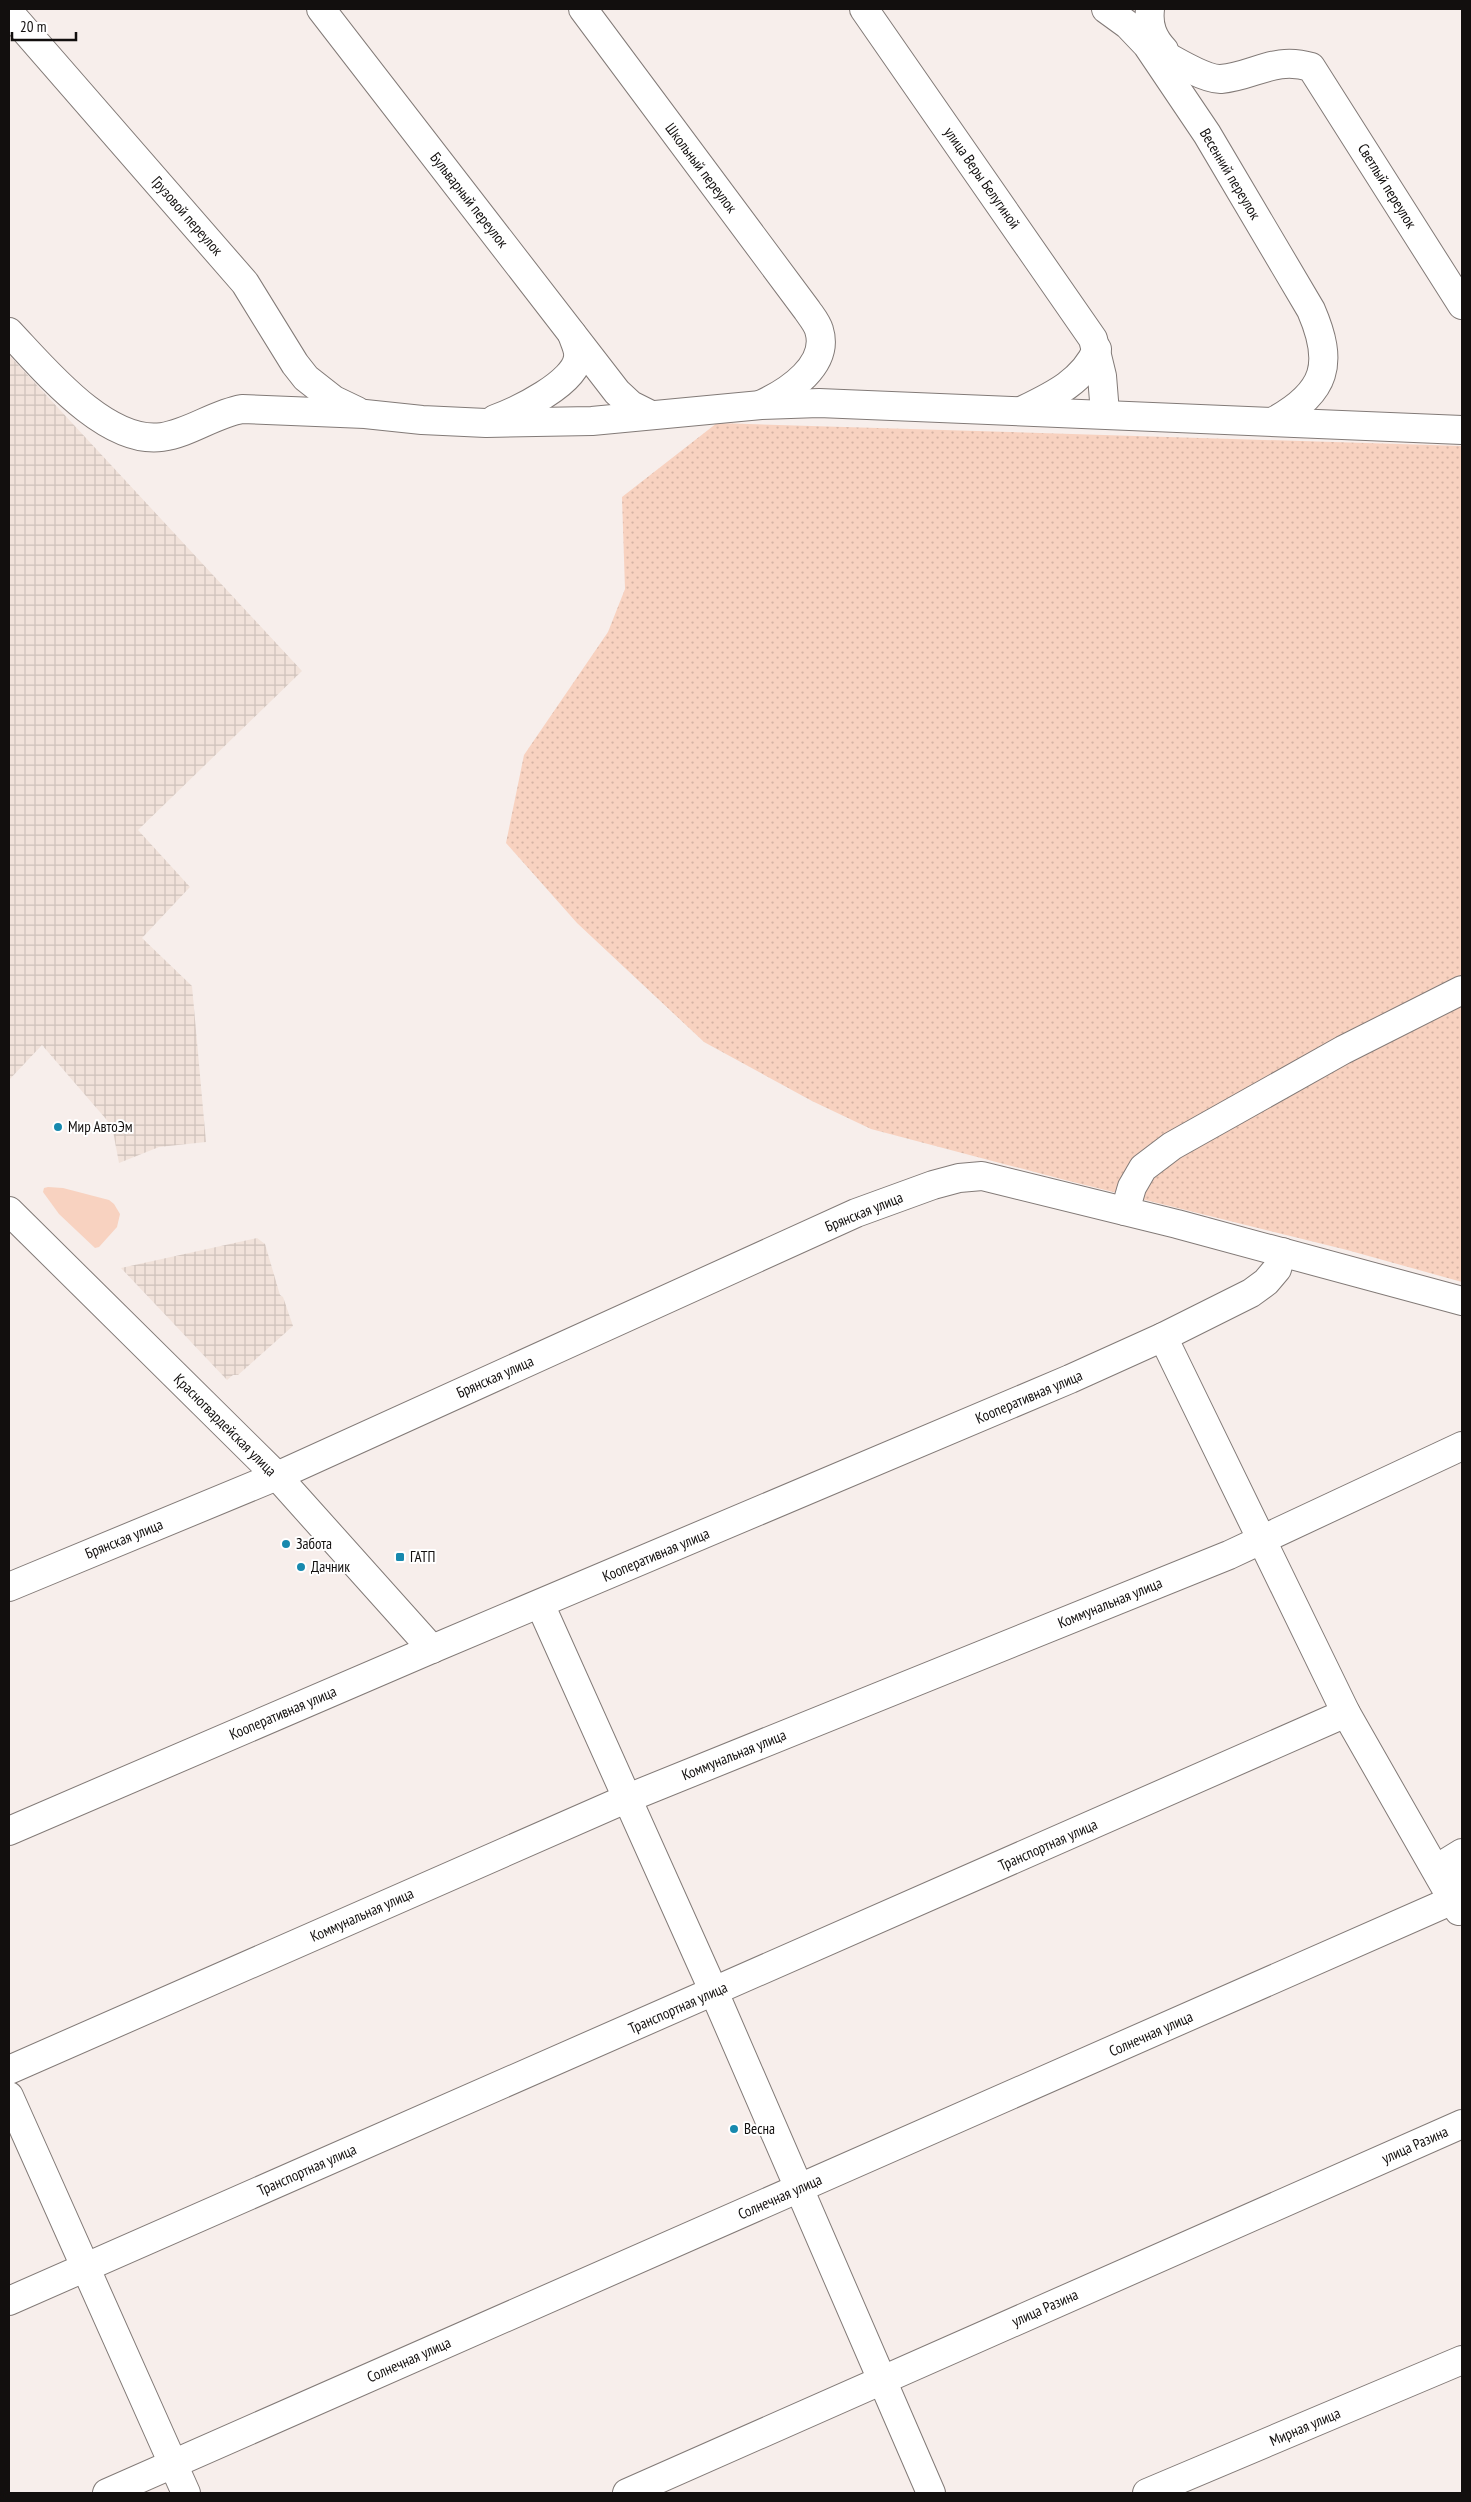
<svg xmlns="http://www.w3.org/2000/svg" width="1471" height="2502" viewBox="0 0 1471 2502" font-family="'PT Sans Narrow',sans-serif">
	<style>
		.industrial { fill: url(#industrial-grid) }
		.grass { fill: #f8d2c0 }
		.garden { fill: url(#garden-dots) }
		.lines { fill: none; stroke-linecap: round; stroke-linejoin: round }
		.minor-casing { stroke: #827a77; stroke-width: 30 }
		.minor { stroke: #fff; stroke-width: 28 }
		.poi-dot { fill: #1789ae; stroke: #fff; stroke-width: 2 }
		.labels { text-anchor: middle; stroke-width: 4; stroke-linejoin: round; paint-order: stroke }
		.street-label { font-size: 15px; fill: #120f0e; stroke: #fff }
		.poi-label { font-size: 15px; fill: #120f0e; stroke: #fff; text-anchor: start }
	</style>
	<defs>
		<pattern id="industrial-grid" width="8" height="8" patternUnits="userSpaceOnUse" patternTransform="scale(1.25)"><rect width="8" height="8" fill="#f1e2da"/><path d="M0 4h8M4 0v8" fill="none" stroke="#cec1ba"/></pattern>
		<pattern id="garden-dots" width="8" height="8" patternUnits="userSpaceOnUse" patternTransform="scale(1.25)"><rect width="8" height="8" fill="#f8d2c0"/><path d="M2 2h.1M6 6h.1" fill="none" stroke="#d4b3a4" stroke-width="1.8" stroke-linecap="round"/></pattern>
	</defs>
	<rect width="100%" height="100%" fill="#f7eeeb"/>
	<g class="industrial">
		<polygon points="9,355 302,671 138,830 190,887 142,938 192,986 206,1142 159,1147 119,1163 112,1126 42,1045 9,1080"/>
		<polygon points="257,1238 265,1244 280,1295 283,1297 293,1326 238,1375 233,1375 227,1380 121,1268"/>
	</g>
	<polygon class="grass" points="48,1187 63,1188 109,1200 114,1204 120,1214 117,1227 99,1247 95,1248 59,1214 43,1192 44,1188"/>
	<polygon class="garden" points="717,423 1462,446 1462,1282 1347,1250 1065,1180 871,1129 812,1101 704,1042 577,923 506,843 524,755 608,632 625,589 622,497"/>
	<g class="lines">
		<defs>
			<g id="minor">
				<polyline points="321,9 617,392 631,405 651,415"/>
				<path d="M583 9 807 310C811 316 817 323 819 330 830 365 788 392 762 404"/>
				<polyline points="864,9 1093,339 1102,376 1105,413"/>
				<path d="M1106 9 1128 25 1147 45 1207 134 1311 310C1334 363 1327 392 1274 421"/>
				<path d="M1150 9C1148 26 1153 38 1164 50"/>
				<polyline points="9,12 245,283 295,364 306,378 334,400 357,411"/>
				<path d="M1149 46C1165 55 1204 80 1221 79 1255 76 1274 56 1311 67L1462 305"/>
				<path d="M9 332C44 369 106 445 162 437 190 433 214 414 242 409L365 414 422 420 486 423 592 421 761 405 819 403 1462 430"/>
				<path d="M1023 410C1052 396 1084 381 1097 349"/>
				<path d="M495 419C517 411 576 383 578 357 579 349 574 341 572 334"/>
				<polyline points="9,1211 277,1476 432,1649"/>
				<polyline points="1125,1211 1132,1187 1143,1168 1172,1146 1343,1050 1462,990"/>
				<polyline points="1163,1337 1346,1713 1459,1911"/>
				<polyline points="9,1587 277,1476 856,1213 933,1185 959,1178 982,1176 1177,1224 1462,1301"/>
				<polyline points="540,1604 714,1992 931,2493"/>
				<polyline points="9,1831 432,1649 1070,1379 1163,1337 1251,1293 1266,1282 1277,1269 1282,1252"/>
				<polyline points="1436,1869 1462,1853"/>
				<polyline points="9,2070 628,1798 1229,1555 1462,1446"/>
				<polyline points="9,2096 186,2493"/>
				<polyline points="9,2301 1346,1713"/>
				<polyline points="107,2493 1453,1900 1462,1876"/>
				<polyline points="627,2493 1462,2124"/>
				<polyline points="1147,2493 1462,2360"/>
			</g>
		</defs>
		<use href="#minor" class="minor-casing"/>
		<use href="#minor" class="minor"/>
	</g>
	<g class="poi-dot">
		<circle cx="58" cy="1127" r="5"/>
		<circle cx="286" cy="1544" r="5"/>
		<rect x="395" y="1552" width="10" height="10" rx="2.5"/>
		<circle cx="301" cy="1567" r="5"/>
		<circle cx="734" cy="2129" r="5"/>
	</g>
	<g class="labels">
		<g class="street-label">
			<text transform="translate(701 168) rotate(53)" y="5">Школьный переулок</text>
			<text transform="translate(1230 174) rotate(59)" y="5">Весенний переулок</text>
			<text transform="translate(982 178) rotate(55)" y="5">улица Веры Белугиной</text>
			<text transform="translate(1387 186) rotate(58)" y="5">Светлый переулок</text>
			<text transform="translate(469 200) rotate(52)" y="5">Бульварный переулок</text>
			<text transform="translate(187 216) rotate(49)" y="5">Грузовой переулок</text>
			<text transform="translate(864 1212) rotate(-22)" y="5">Брянская улица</text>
			<text transform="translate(495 1377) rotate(-24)" y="5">Брянская улица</text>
			<text transform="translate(1029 1397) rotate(-23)" y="5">Кооперативная улица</text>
			<text transform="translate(225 1425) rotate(45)" y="5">Красногвардейская улица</text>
			<text transform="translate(124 1539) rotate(-22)" y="5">Брянская улица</text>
			<text transform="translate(656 1555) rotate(-23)" y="5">Кооперативная улица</text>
			<text transform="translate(1110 1603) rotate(-22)" y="5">Коммунальная улица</text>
			<text transform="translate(283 1713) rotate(-23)" y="5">Кооперативная улица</text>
			<text transform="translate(734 1755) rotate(-22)" y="5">Коммунальная улица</text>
			<text transform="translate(1048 1845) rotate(-24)" y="5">Транспортная улица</text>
			<text transform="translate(362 1915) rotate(-24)" y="5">Коммунальная улица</text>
			<text transform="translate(678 2008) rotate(-24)" y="5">Транспортная улица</text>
			<text transform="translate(1151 2034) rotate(-24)" y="5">Солнечная улица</text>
			<text transform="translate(1415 2145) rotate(-24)" y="5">улица Разина</text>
			<text transform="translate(307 2170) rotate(-24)" y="5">Транспортная улица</text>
			<text transform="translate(780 2197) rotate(-24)" y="5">Солнечная улица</text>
			<text transform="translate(1045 2308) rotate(-24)" y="5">улица Разина</text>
			<text transform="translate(409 2360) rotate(-24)" y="5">Солнечная улица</text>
			<text transform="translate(1305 2427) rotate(-23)" y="5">Мирная улица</text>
		</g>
		<g class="poi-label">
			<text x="68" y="1132">Мир АвтоЭм</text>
			<text x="296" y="1549">Забота</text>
			<text x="410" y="1562">ГАТП</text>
			<text x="311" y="1572">Дачник</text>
			<text x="744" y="2134">Весна</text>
		</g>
	</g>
	<rect width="1471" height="2502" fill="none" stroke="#120f0e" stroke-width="20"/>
	<path d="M12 32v8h64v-8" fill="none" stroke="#120f0e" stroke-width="2.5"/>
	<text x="20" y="32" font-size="15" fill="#120f0e" stroke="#ffffff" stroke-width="4" paint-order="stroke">20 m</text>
</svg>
